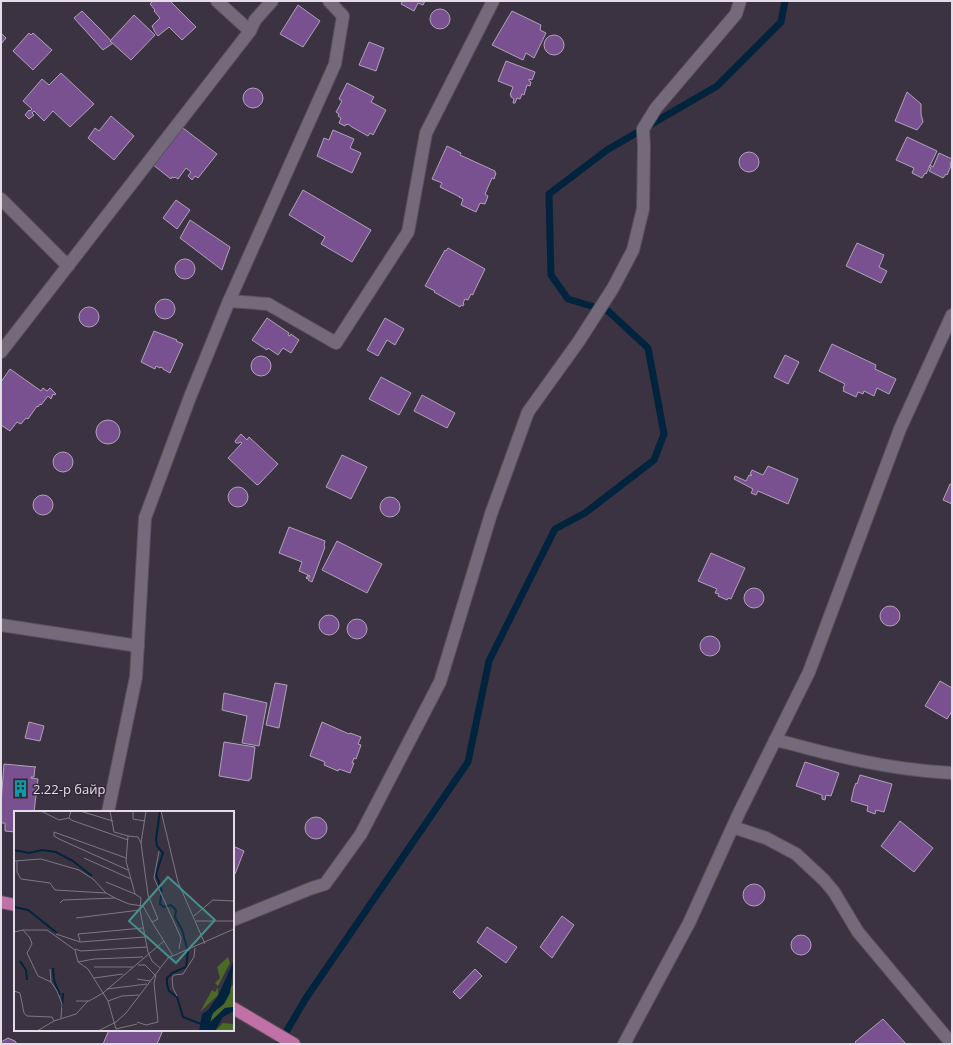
<svg xmlns="http://www.w3.org/2000/svg" width="953" height="1045" viewBox="0 0 953 1045" font-family="'Open Sans',sans-serif">
	<style>
		.lines { fill: none; stroke-linecap: round; stroke-linejoin: round }
		.stream { stroke: #01243e; stroke-width: 7 }
		.building { fill: #7a5190; stroke: #aea3b6 }
		.minor-casing { stroke: #59515d; stroke-width: 14 }
		.major-casing { stroke: #59515d; stroke-width: 14 }
		.minor { stroke: #756a7b; stroke-width: 12 }
		.major { stroke: #c171a6; stroke-width: 12 }
		.labels { text-anchor: middle; stroke-width: 3; stroke-linejoin: round; paint-order: stroke }
		.poi-label { font-size: 13px; fill: #e4dde7; stroke: #322938; text-anchor: start }
		.inset-river { fill: none; stroke: #01243e; stroke-width: 2 }
		.inset-road { fill: none; stroke: #7f7784; stroke-width: 1 }
		.view { fill: #44908c; fill-opacity: 0.15; stroke: #44908c; stroke-width: 2 }
		.inset-edge { fill: none; stroke: #e4dde7; stroke-width: 2 }
	</style>
	<rect width="100%" height="100%" fill="#3c3342"/>
	<g class="lines">
		<polyline class="stream" points="279,1044 306,998 468,762 489,661 555,529 585,513 654,460 664,434 648,348 608,311 568,299 551,275 549,194 607,150 717,86 781,22 785,1"/>
	</g>
	<g class="building">
		<polygon points="153,1 170,1 196,27 182,40 169,27 158,36 155,32 152,26 160,18 154,11 155,10 150,4"/>
		<polygon points="401,1 425,1 423,5 418,3 414,11 401,4 402,2"/>
		<polygon points="298,5 320,21 303,47 280,34"/>
		<circle cx="440" cy="19" r="10"/>
		<polygon points="82,11 101,30 113,43 103,50 74,18"/>
		<polygon points="512,11 541,25 540,30 546,33 534,58 526,53 523,60 492,45"/>
		<polygon points="134,15 155,35 131,60 110,41"/>
		<polygon points="1,33 6,38 1,44"/>
		<polygon points="29,33 31,35 33,33 52,50 33,70 13,51"/>
		<circle cx="554" cy="45" r="10"/>
		<polygon points="369,42 384,48 376,71 359,65"/>
		<polygon points="506,61 535,72 532,80 529,79 529,81 531,82 530,86 527,85 524,95 522,94 520,99 517,98 515,103 513,103 514,99 511,97 511,95 510,95 513,87 498,81"/>
		<polygon points="61,73 94,104 70,127 53,111 44,121 34,111 32,113 34,115 29,119 25,115 29,110 30,111 32,109 23,101 42,79 49,85"/>
		<polygon points="347,83 374,97 371,102 386,110 373,135 370,133 368,136 352,127 348,124 347,125 346,124 345,126 339,123 341,118 338,116 339,114 336,112 342,101 339,99"/>
		<circle cx="253" cy="98" r="10"/>
		<polygon points="907,92 921,104 921,114 923,122 917,130 895,121"/>
		<polygon points="111,116 134,136 114,160 88,138 95,128 99,131"/>
		<polygon points="179,128 181,130 183,128 217,154 198,178 195,176 192,180 188,176 191,172 186,168 178,179 175,177 174,178 172,177 171,179 152,164"/>
		<polygon points="333,130 354,139 350,148 361,153 352,173 317,156 324,138 329,140"/>
		<polygon points="907,137 937,151 926,174 925,173 922,178 912,173 914,168 896,160"/>
		<polygon points="447,146 461,153 460,155 495,171 495,173 496,173 494,179 492,178 485,194 488,196 485,204 480,203 476,212 461,205 463,199 459,197 460,197 440,187 442,183 432,179"/>
		<circle cx="749" cy="162" r="10"/>
		<polygon points="939,153 952,159 950,165 951,166 947,175 946,174 943,178 929,171 931,168 929,167 930,165 933,167"/>
		<polygon points="303,190 371,230 352,262 321,244 325,237 289,215"/>
		<polygon points="176,200 190,210 177,229 163,218"/>
		<polygon points="190,220 230,247 222,270 180,238"/>
		<polygon points="857,243 884,255 879,267 887,271 881,283 846,266"/>
		<polygon points="448,248 485,269 473,294 473,295 471,294 468,300 465,299 463,303 464,304 463,306 461,305 460,307 434,292 435,291 425,286 445,250 446,251"/>
		<circle cx="185" cy="269" r="10"/>
		<circle cx="165" cy="309" r="10"/>
		<circle cx="89" cy="317" r="10"/>
		<polygon points="267,318 289,333 288,335 290,336 291,334 299,340 291,353 283,348 278,355 268,348 267,350 252,340"/>
		<polygon points="385,318 404,329 395,345 387,340 378,356 367,350"/>
		<polygon points="154,331 177,340 176,341 183,344 170,373 163,369 163,368 160,367 160,368 156,366 155,369 141,362"/>
		<polygon points="832,344 876,365 875,369 896,379 889,394 877,388 874,396 864,391 863,394 858,392 856,397 843,391 844,389 843,388 845,384 819,371"/>
		<polygon points="785,355 799,362 788,384 774,377"/>
		<circle cx="261" cy="366" r="10"/>
		<polygon points="10,369 41,391 43,388 47,391 50,388 56,394 54,395 53,394 51,399 48,396 41,405 40,404 38,407 37,406 28,419 26,418 21,424 17,422 10,431 1,425 1,382"/>
		<polygon points="381,377 411,393 399,415 369,399"/>
		<polygon points="422,395 455,413 447,428 414,411"/>
		<circle cx="108" cy="432" r="12"/>
		<polygon points="241,434 247,440 249,437 278,464 258,485 258,484 257,485 228,458 242,443 240,442 239,443 236,443 235,441"/>
		<circle cx="63" cy="462" r="10"/>
		<polygon points="342,455 367,467 351,499 326,487"/>
		<polygon points="768,466 798,479 788,504 758,491 756,495 751,493 753,489 734,479 735,476 746,481 749,475 751,476 752,475 750,474 752,470 763,475"/>
		<polygon points="950,484 952,485 952,504 943,500"/>
		<circle cx="238" cy="497" r="10"/>
		<circle cx="43" cy="505" r="10"/>
		<circle cx="390" cy="507" r="10"/>
		<polygon points="289,527 325,541 324,546 325,547 312,582 308,580 310,576 309,575 307,579 306,578 308,575 299,571 302,562 279,553"/>
		<polygon points="337,541 382,564 367,593 322,570"/>
		<polygon points="711,553 745,568 731,599 728,598 727,600 718,596 719,594 715,593 717,589 698,581"/>
		<circle cx="754" cy="598" r="10"/>
		<circle cx="890" cy="616" r="10"/>
		<circle cx="329" cy="625" r="10"/>
		<circle cx="357" cy="629" r="10"/>
		<circle cx="710" cy="646" r="10"/>
		<polygon points="940,681 952,688 952,711 947,719 925,706"/>
		<polygon points="275,683 287,685 279,728 266,725"/>
		<polygon points="224,693 267,703 259,746 242,743 247,716 222,710"/>
		<polygon points="29,722 44,726 40,741 25,738"/>
		<polygon points="322,722 349,734 350,733 361,737 358,744 361,745 356,759 354,758 352,763 354,763 350,773 339,769 338,771 324,765 325,762 310,756"/>
		<polygon points="224,742 255,747 251,779 249,779 249,781 219,776"/>
		<polygon points="805,762 839,773 831,796 826,795 825,800 822,799 822,795 796,786"/>
		<polygon points="4,764 36,767 35,767 34,777 31,777 31,778 38,779 34,812 15,812 15,832 5,831 5,823 1,823 1,803"/>
		<polygon points="860,775 892,784 884,812 876,810 875,814 867,811 868,806 851,801 854,788 856,783 857,784"/>
		<circle cx="316" cy="828" r="11"/>
		<polygon points="900,821 933,848 914,872 881,846"/>
		<polygon points="233,846 244,851 235,874 233,873"/>
		<circle cx="754" cy="895" r="11"/>
		<polygon points="562,916 574,925 552,958 540,947"/>
		<polygon points="487,927 517,947 506,963 477,942"/>
		<circle cx="801" cy="945" r="10"/>
		<polygon points="475,969 482,976 460,999 453,992"/>
		<polygon points="883,1019 906,1044 857,1044 855,1042"/>
		<polygon points="109,1030 163,1030 157,1044 103,1044"/>
		<polygon points="8,1038 15,1041 17,1044 1,1044 1,1042"/>
	</g>
	<g class="lines">
		<defs>
			<g id="minor">
				<polyline points="217,1 250,31"/>
				<polyline points="1,199 68,266"/>
				<polyline points="229,301 335,64 343,16 329,1"/>
				<polyline points="1,352 250,31 255,20 272,1"/>
				<polyline points="1,625 138,646"/>
				<path d="M775 740C794 744 812 750 831 754 871 764 912 771 952 773"/>
				<polyline points="108,812 136,677 145,518 190,397 229,301 268,304 336,343 408,232 426,133 493,1"/>
				<polyline points="733,827 766,838 796,854 824,880 834,892 858,932 952,1044"/>
				<polyline points="233,920 312,888 325,884 361,834 440,682 491,514 528,412 579,341 613,288 633,250 643,209 644,146 643,129 656,108 736,14 740,1"/>
				<polyline points="624,1044 689,923 739,813 809,672 900,429 952,315"/>
			</g>
			<g id="major">
				<polyline points="1,902 15,905"/>
				<polyline points="233,1008 294,1044"/>
			</g>
		</defs>
		<use href="#minor" class="minor-casing"/>
		<use href="#major" class="major-casing"/>
		<use href="#minor" class="minor"/>
		<use href="#major" class="major"/>
	</g>
	<defs>
		<symbol id="building-bare" viewBox="-9 -9 18 18"><path d="M-4-6H4V6H1V3H-1V6H-4ZM-2.5-4.3h1.7v1.8h-1.7ZM.8-4.3h1.7v1.8H.8ZM-2.5-1h1.7V.8h-1.7ZM.8-1h1.7V.8H.8Z" fill="#0f9aa8" stroke="#322938" stroke-width="2.5" paint-order="stroke"/></symbol>
	</defs>
	<g fill-rule="evenodd">
		<use href="#building-bare" x="8" y="776" width="25" height="25"/>
	</g>
	<g class="labels">
		<g class="poi-label">
			<text x="33" y="794">2.22-р байр</text>
		</g>
	</g>
	<g transform="translate(14 811)">
		<rect width="220" height="220" fill="#3c3342"/>
		<path d="M214 146 216 152 204 175 201 172 206 167 203 156ZM220 172V196L211 197 196 211 197 205ZM204 176V184L186 201 198 179 201 181ZM209 212 220 213V220H201Z" fill="#4b6927"/>
		<path d="M220 149 216 182 210 193 199 202 196 211 211 197 220 196V200L209 206 201 220H185L188 203 194 199 204 185Z" fill="#01243e"/>
		<path class="inset-river" d="M146 0 142 28 143 35 149 42 142 63 148 81M0 39 15 42 28 39 42 41 59 50 78 65M147 84 146 93 150 96 157 94 162 99 161 106 168 119 173 137M0 96 14 99 43 122M174 140 172 156 158 162 153 167V173L155 180 163 186 169 206 187 213M6 150 12 159 13 169M39 157 40 169 46 184M48 197 49 182"/>
		<path class="inset-road" d="M27 0 45 9 55 7M57 0 55 7 57 9 114 29M66 0 99 10M96 0 100 21 114 25M119 0V8L131 10M132 0 127 32 134 84 144 108 138 111 159 145M147 0 164 71 191 133M127 32 124 26 114 25 112 50 121 83 127 87 126 99 134 141 138 150 146 157M145 40 140 67 167 127 165 138M70 47 117 68M112 47 40 21V25L45 28 114 59M0 50 27 48 65 59 79 68 92 82M3 50V61L7 68 36 72 41 79 92 82 101 87M92 71 121 83M46 92 49 89 101 87 115 93 129 95 138 111M180 105 199 89 220 90M62 107 126 99M182 110H220M9 119H33L61 139 64 151 74 158 89 182 75 190H62M0 121 9 119 16 127 18 133 13 142 24 165 37 171 43 180 48 193 47 207M42 123 66 131 131 126M66 130 64 123 129 117M61 138 67 140 133 136M64 151 80 148 129 146M124 154H131L141 164M80 156H119M36 158 37 171M80 167 109 163M123 168 136 170M93 178 133 173M0 180 6 182 10 202 13 205 38 206 40 210M163 185 159 177 158 167 160 164 169 163 180 146 181 137M94 190 108 185 125 184M123 211 132 214 144 211 140 172 142 164M123 213 102 218 94 190 89 182 150 130M23 220 40 210 62 203 74 190M84 220 102 211 112 202 154 147 220 118"/>
		<path class="view" d="M154 66 201 109 162 152 115 110Z"/>
		<rect width="220" height="220" class="inset-edge"/>
	</g>
	<rect width="953" height="1045" fill="none" stroke="#e4dde7" stroke-width="4"/>
</svg>
